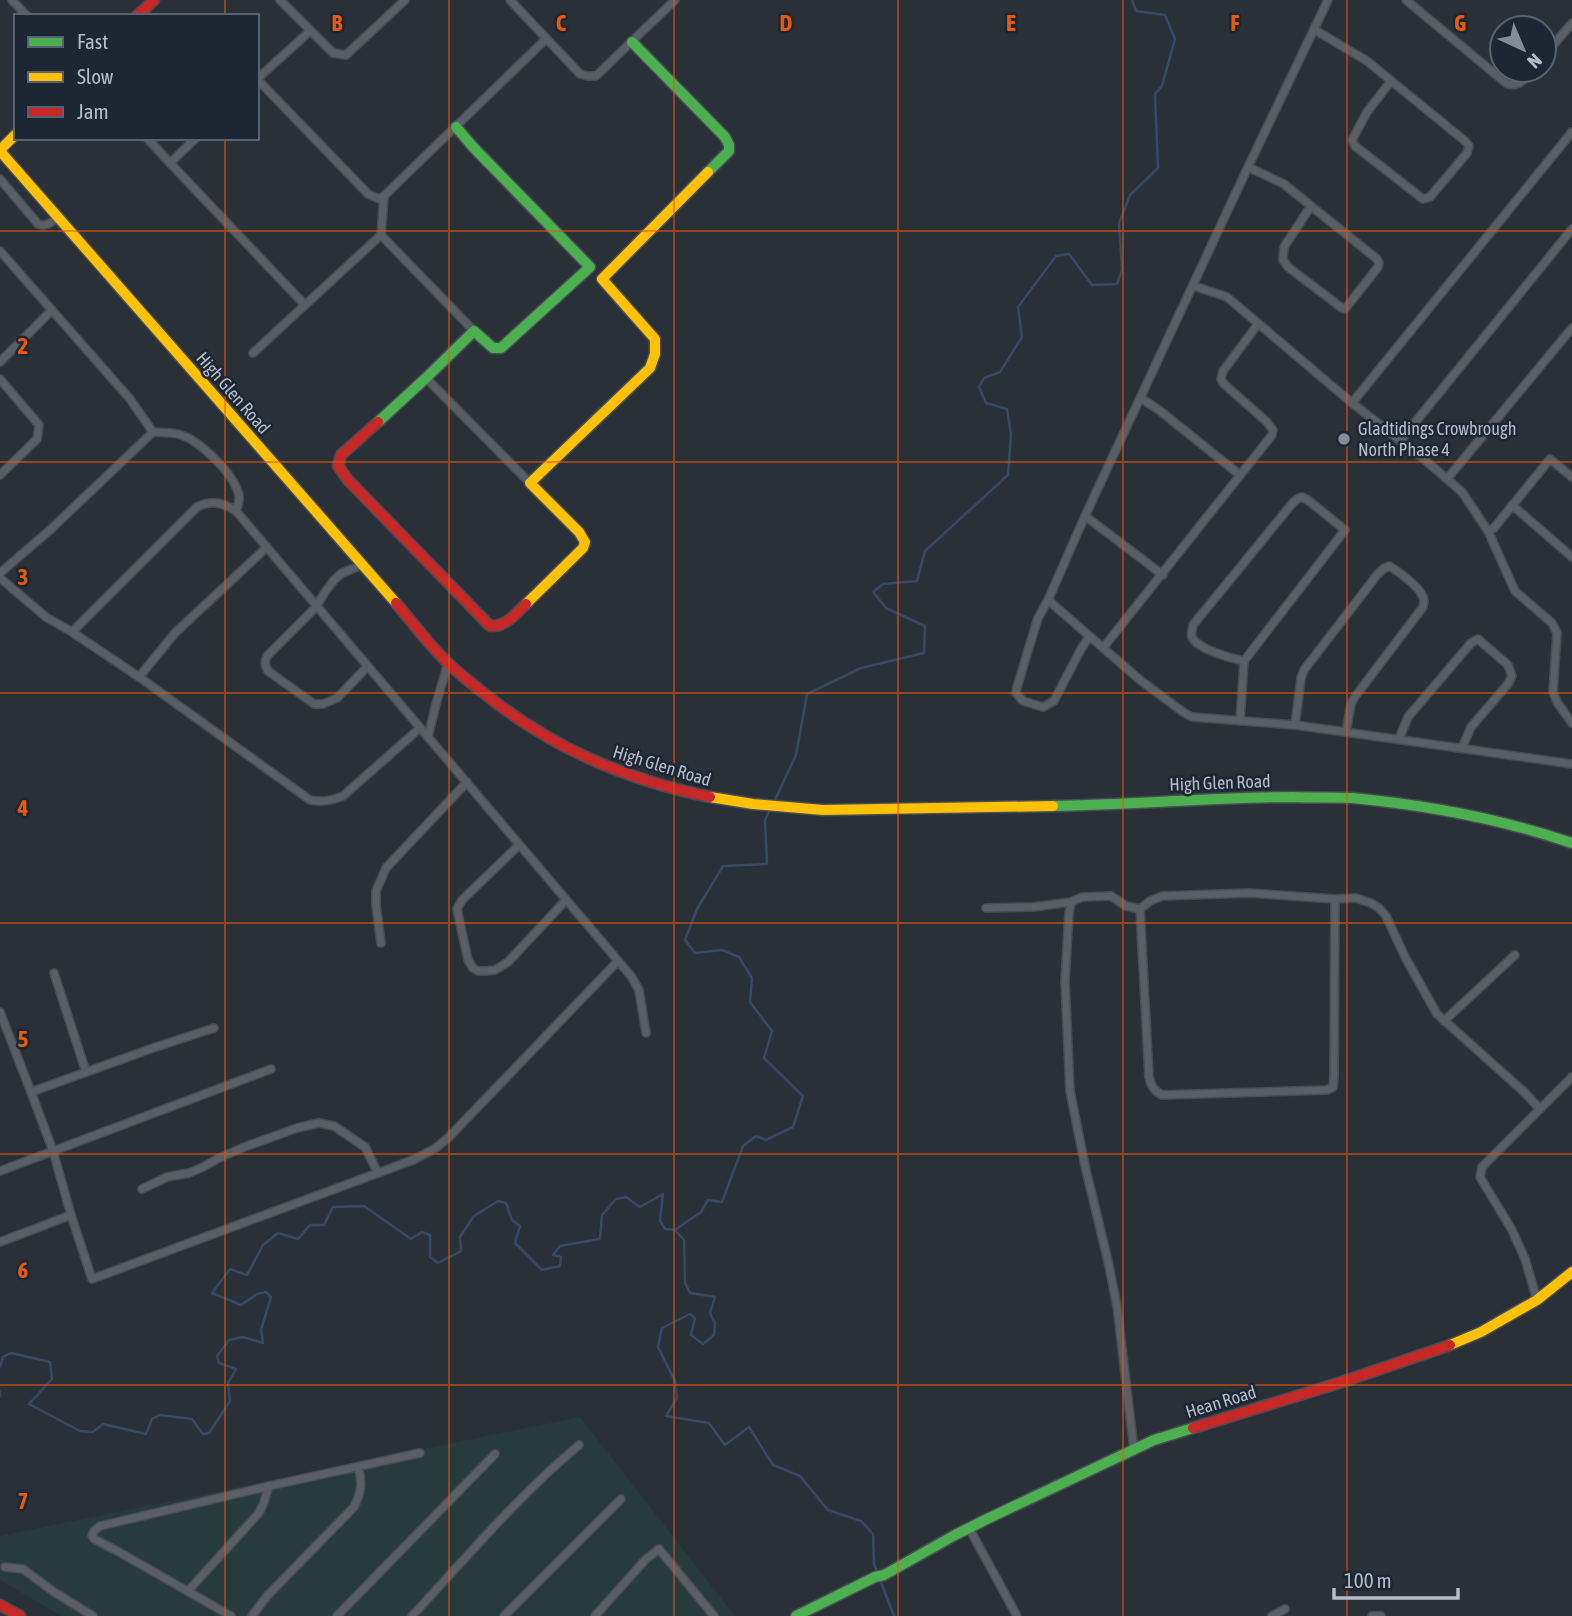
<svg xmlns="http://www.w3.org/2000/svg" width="1572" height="1616" viewBox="0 0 1572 1616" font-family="'Asap Condensed',sans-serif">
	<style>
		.green { fill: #273a3e }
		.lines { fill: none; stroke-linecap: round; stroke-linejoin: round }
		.stream { stroke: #384963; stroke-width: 2.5 }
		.street-casing { stroke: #484c53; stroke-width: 10 }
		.fast-casing { stroke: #484c53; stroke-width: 13 }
		.slow-casing { stroke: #484c53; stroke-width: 13 }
		.jam-casing { stroke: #484c53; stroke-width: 13 }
		.street { stroke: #5a5e66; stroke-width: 7 }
		.fast { stroke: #4caf50; stroke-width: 10 }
		.slow { stroke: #ffc107; stroke-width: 10 }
		.jam { stroke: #c62828; stroke-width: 10 }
		.grid { fill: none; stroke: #e8590c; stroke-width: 2; stroke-opacity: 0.55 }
		.poi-dot { fill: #848b96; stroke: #1d2633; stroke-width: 2.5 }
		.labels { text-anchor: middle; stroke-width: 5; stroke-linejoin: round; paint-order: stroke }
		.street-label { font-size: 18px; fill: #b4bcc9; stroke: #1d2633 }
		.poi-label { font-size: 18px; fill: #b4bcc9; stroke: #1d2633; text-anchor: start }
		.grid-label { font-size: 23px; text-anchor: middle; font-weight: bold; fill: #e8590c; stroke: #1d2633; stroke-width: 5; stroke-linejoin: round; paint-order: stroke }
	</style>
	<rect width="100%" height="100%" fill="#2a3038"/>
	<polygon class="green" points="580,1417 735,1616 61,1616 0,1580 0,1536"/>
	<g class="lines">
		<g class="stream">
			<polyline points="774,802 796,755 807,694 861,668 924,653 925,626 886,608 873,592 883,584 917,581 925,551 1008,475 1011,434 1007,409 986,403 979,387 984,378 1000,372 1022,337 1018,307 1056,256 1069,254 1092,285 1117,284 1122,270 1119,223 1130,195 1158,168 1155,94 1162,86 1175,39 1165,15 1136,11 1132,0"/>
			<polyline points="675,1230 684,1240 685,1283 690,1293 715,1297 710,1313 715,1323 714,1335 703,1344 691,1335 695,1318 690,1314 662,1328 658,1347 675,1381 677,1398 666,1416 709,1423 725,1445 749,1427 773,1465 800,1476 828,1510 861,1521 873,1534 874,1564 878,1574"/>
			<polyline points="0,1367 3,1357 11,1353 50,1362 52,1379 29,1404 80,1431 93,1432 103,1424 146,1434 152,1419 160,1415 192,1419 203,1434 209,1433 230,1401 228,1383 236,1369 219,1363 217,1356 229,1340 243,1337 263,1343 261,1330 271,1297 266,1292 257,1294 241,1305 212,1293 230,1269 247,1275 263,1245 278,1233 298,1239 310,1225 324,1225 333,1207 364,1206 411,1239 422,1232 430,1235 430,1257 438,1263 461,1251 460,1237 474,1216 498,1201 506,1203 512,1220 520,1226 515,1243 542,1270 560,1266 561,1257 553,1255 560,1246 600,1239 602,1215 616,1199 626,1197 640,1207 663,1194 660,1221 665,1229 675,1230 701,1212 708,1200 722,1202 743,1146 756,1136 766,1140 793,1127 803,1096 764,1058 772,1031 750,1002 752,978 739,957 722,950 695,953 685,940 697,909 723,866 767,864 765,820 771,808"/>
			<polyline points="0,1392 0,1396"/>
			<polyline points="880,1580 894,1616"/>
		</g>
		<defs>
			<g id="street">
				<polyline points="12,0 27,16"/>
				<polyline points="280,0 333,53 346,55 405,0"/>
				<polyline points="510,0 580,74 587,76 596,76 675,0"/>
				<polyline points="1328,0 1248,167 1085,516 1048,600 1140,680 1183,712 1192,717 1295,725 1572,764"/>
				<path d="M1406 0 1507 84C1520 87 1525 79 1532 70"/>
				<polyline points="1315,30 1367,61 1465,141 1469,146 1467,153 1430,197 1423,199 1355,146 1352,140 1367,112 1391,81"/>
				<polyline points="1544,56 1572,23"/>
				<polyline points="257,79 368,194 379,199 384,196 546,39"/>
				<polyline points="257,79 310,31"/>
				<polyline points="147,138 170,163 196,138"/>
				<polyline points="170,163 304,304"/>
				<polyline points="1248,167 1284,184 1311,206"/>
				<path d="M0 179 38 224C47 227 51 222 58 217"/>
				<polygon points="1311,206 1377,259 1379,263 1378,267 1345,309 1342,308 1288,267 1283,260 1284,247"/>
				<polyline points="381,235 474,331"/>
				<polyline points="0,251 130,399 153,432"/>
				<polyline points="1194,286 1227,297 1352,403 1425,460 1462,492 1488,531 1515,591 1552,623 1557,633 1553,692 1557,702 1572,723"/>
				<polyline points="253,353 381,235 384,196"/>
				<polyline points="0,362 52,310"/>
				<polyline points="426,378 530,483"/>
				<polyline points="0,379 39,425 37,439 0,475"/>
				<polyline points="1141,398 1159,410 1240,475"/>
				<polyline points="1352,403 1572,132"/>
				<polyline points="1400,441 1572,229"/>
				<polyline points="1447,479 1572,328"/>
				<polyline points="1512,505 1572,557"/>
				<polyline points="1085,516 1163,575"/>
				<polyline points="1488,531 1494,528 1550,459 1572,477"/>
				<path d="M362 565 342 573 334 580 325 592 316 607 267 656C264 662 265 665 268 671L314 704H323L337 698 368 666"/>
				<path d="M0 573 50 530 153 432C162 433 173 432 181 435 200 441 230 471 237 489 241 497 239 503 236 511"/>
				<path d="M0 578 46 617 72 632 139 677 310 800C323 802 331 801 343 796L420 728"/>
				<polyline points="1048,600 1038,618 1017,687 1016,693 1023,701 1043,707 1054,701 1081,649 1089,637"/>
				<path d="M72 632 197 507C211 500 222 502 236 511L631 976 639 990 646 1033"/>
				<polyline points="1103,648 1272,435 1273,430 1267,422 1224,384 1221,379 1223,371 1258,324"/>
				<polyline points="139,677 175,633 267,547"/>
				<path d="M1240 721 1244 661 1345 530 1308 500 1302 497 1297 499 1291 505 1193 625C1192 630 1191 632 1192 637 1197 649 1231 658 1244 661"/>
				<path d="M1295 725 1301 678 1304 670 1377 575 1383 569 1389 566C1398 571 1418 586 1422 595 1425 600 1424 601 1423 607L1354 698 1351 704 1346 732"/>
				<polyline points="428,737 436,704 448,663"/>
				<polyline points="1399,739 1408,717 1471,643 1478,639 1508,665 1512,676 1508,684 1471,727 1462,748"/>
				<polyline points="519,845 462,900 457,909 468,960 473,968 478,971 486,971 495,970 508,962 566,900"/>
				<polyline points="986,908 1033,907 1071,902"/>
				<path d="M1140 909 1149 1077C1151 1086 1154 1091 1162 1095L1327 1090 1333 1087 1334 1077 1335 899"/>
				<polyline points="381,943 376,905 376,891 386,868 467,782"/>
				<polyline points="54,973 86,1072"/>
				<polyline points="0,1012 31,1092"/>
				<polyline points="1444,1021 1515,955"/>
				<polyline points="0,1171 271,1069"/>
				<polyline points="142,1189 167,1177 189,1173 203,1167 219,1158 247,1146 297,1128 319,1123 334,1126 365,1147 378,1173"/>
				<polyline points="71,1215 92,1279 413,1160 436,1148 449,1137 618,961"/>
				<polyline points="0,1242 71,1215 53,1151 31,1092 153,1048 214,1028"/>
				<polyline points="1537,1300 1525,1259 1512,1230 1480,1177 1482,1167 1572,1077"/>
				<polyline points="1134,1450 1117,1306 1108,1261 1085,1166 1070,1091 1065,981 1069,913 1071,902 1082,897 1111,896 1126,906 1140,909 1150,901 1162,896 1249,893 1335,899 1356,898 1371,903 1379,908 1386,916 1405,957 1437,1014 1523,1091 1540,1109"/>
				<polyline points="969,1528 1017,1616"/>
				<polyline points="5,1567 23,1569 54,1592 93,1616"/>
				<polyline points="188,1591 258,1514 263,1505 269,1486"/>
				<polyline points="231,1616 119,1552 94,1539 92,1535 94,1531 100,1526 269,1486 420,1453"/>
				<path d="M252 1616 267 1596 354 1507C361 1493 363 1483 358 1467"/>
				<polyline points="337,1616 495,1454"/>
				<path d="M412 1616C466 1558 518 1496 579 1445"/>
				<polyline points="504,1616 621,1499"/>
				<polyline points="595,1616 646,1559 659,1549 714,1616"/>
				<polyline points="1272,1616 1285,1609"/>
				<polyline points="1372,1616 1381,1616"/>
			</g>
			<g id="fast">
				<polyline points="632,42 725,137 729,145 729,151 708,172"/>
				<polyline points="378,422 426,378 474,331 493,348 501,348 590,267 474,148 456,127"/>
				<path d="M1053 806C1133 805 1213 797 1293 797 1313 798 1333 797 1352 798 1427 805 1501 819 1572 843"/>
				<polyline points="796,1616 875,1577 884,1575 955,1535 987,1519 1154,1440 1193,1428"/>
			</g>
			<g id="slow">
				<polyline points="0,150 16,134"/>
				<polyline points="0,151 396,603"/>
				<polyline points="526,604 583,548 585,542 579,532 530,483 650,368 655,354 655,339 602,279 708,172"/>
				<polyline points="710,797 753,804 823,810 1053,806"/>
				<polyline points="1450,1345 1481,1332 1537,1300 1572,1272"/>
			</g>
			<g id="jam">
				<polyline points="137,16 154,0"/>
				<path d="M378 422 341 455 338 466 348 480 490 626C506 627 515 614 526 604"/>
				<path d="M396 603C413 623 429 645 448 663 458 673 470 682 481 691 550 747 623 779 710 797"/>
				<polyline points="1193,1428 1342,1382 1450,1345"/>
				<polyline points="0,1605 20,1616"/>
			</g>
		</defs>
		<use href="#street" class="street-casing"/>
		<use href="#fast" class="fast-casing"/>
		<use href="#slow" class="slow-casing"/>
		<use href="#jam" class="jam-casing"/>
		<use href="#street" class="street"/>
		<use href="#fast" class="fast"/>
		<use href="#slow" class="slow"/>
		<use href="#jam" class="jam"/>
	</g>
	<path class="grid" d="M225 0V16M449 0V1616M674 0V1616M898 0V1616M1123 0V1616M1347 0V1616M225 138V1616M0 231H1572M0 462H1572M0 693H1572M0 923H1572M0 1154H1572M0 1385H1572"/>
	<circle class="poi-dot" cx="1344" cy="439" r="7"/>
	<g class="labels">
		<g class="street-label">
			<text transform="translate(233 393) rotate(49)" y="6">High Glen Road</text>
			<text transform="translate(662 766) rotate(17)" y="6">High Glen Road</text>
			<text transform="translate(1220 783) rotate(-2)" y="6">High Glen Road</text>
			<text transform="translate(1221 1402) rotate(-17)" y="6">Hean Road</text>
		</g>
		<g class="poi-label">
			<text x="1358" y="435">Gladtidings Crowbrough<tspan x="1358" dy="21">North Phase 4</tspan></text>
		</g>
	</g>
	<g class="grid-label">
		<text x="337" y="31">B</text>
		<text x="561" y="31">C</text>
		<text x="786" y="31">D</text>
		<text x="1011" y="31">E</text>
		<text x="1235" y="31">F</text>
		<text x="1460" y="31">G</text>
		<text x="23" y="354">2</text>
		<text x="23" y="585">3</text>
		<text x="23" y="816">4</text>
		<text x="23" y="1047">5</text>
		<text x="23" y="1278">6</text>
		<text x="23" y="1509">7</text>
	</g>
	<rect x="14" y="14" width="245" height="126" fill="#1d2633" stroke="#59626f" stroke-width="2"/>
	<rect x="28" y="37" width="35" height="10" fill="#4caf50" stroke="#59626f" stroke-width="2"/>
	<text x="77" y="49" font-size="21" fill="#b4bcc9">Fast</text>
	<rect x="28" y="72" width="35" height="10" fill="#ffc107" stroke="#59626f" stroke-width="2"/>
	<text x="77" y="84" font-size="21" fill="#b4bcc9">Slow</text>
	<rect x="28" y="107" width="35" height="10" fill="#c62828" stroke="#59626f" stroke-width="2"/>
	<text x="77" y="119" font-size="21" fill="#b4bcc9">Jam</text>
	<g transform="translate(1523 49) rotate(136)"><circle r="33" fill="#1d2633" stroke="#59626f" stroke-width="2"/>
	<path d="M0-5L12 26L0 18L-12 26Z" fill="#848b96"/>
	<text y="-10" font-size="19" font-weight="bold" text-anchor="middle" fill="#b4bcc9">N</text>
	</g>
	<path d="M1334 1588v10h124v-10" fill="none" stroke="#b4bcc9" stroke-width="3.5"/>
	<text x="1344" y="1588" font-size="21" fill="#b4bcc9" stroke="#1d2633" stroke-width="5" paint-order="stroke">100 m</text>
</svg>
